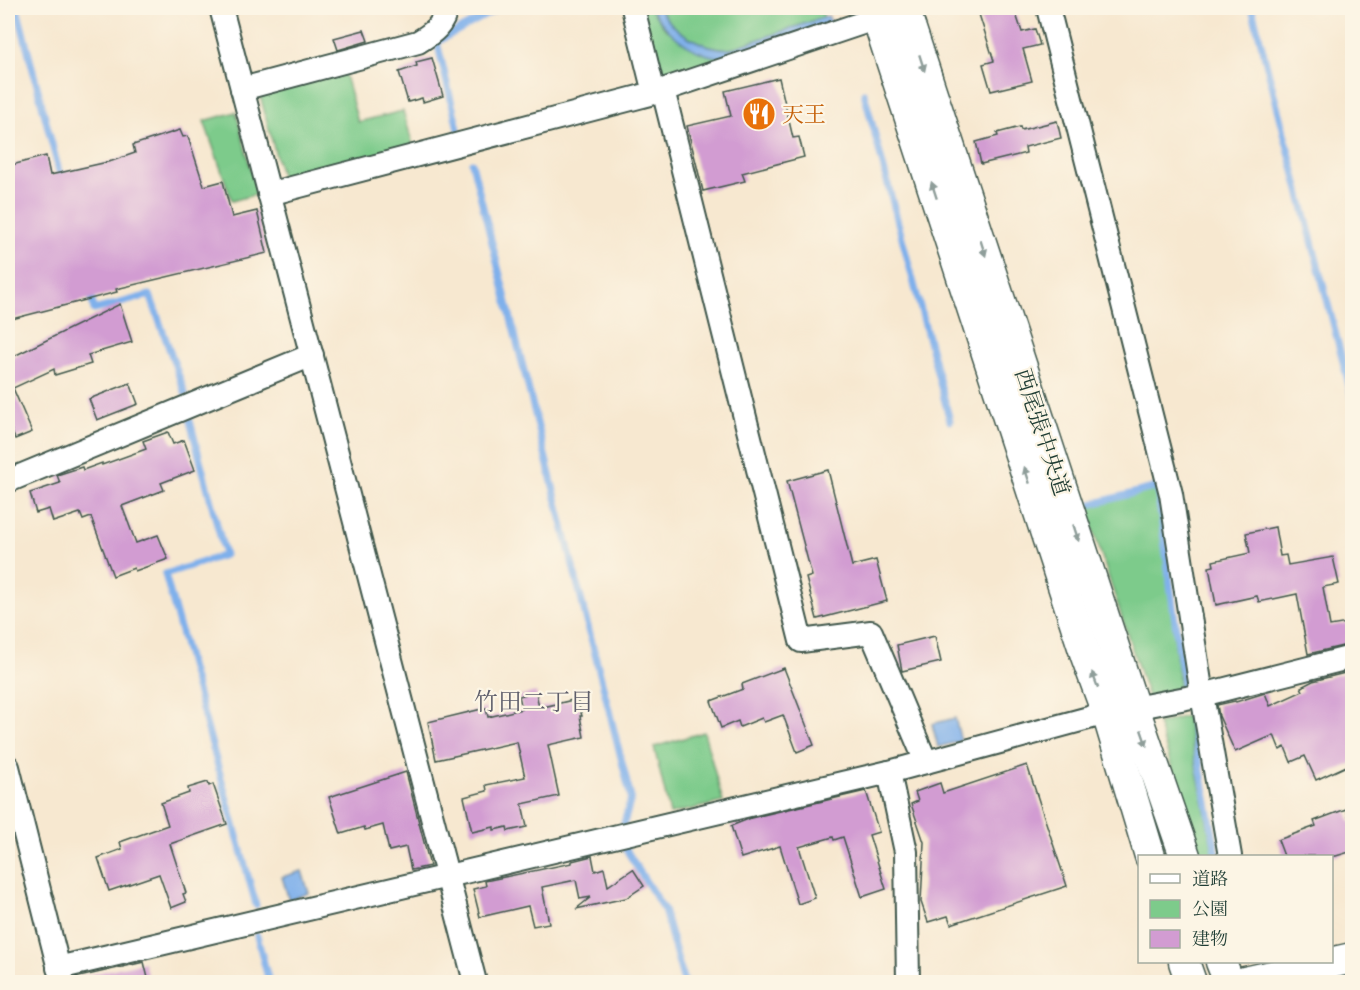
<svg xmlns="http://www.w3.org/2000/svg" width="1360" height="990" viewBox="0 0 1360 990" font-family="'Libre Bodoni','Noto Serif JP',serif">
	<style>
		.green { fill: #7dcb8b; stroke: #4e8460; stroke-width: 1.5 }
		.water { fill: #7fb0eb; stroke: #4f7690; stroke-width: 1.5 }
		.lines { fill: none; stroke-linecap: round; stroke-linejoin: round }
		.stream { stroke: #7fb0eb; stroke-width: 7 }
		.building { fill: #d29cd2 }
		.minor-casing { stroke: #3f574b; stroke-width: 26 }
		.major-casing { stroke: #3f574b; stroke-width: 33 }
		.minor { stroke: #fff; stroke-width: 22 }
		.major { stroke: #fff; stroke-width: 30 }
		.oneway { fill: #8f9e9a }
		.labels { text-anchor: middle; stroke-width: 4.5; stroke-linejoin: round; paint-order: stroke }
		.food-label { font-size: 22px; fill: #c56008; stroke: #fcf5e5; text-anchor: start }
		.street-label { font-size: 22px; fill: #1f3d34; stroke: #fcf5e5 }
		.neighbourhood-label { font-size: 24px; fill: #5e5e6b; stroke: #fcf5e5 }
	</style>
	<rect width="100%" height="100%" fill="#fcf5e5"/>
	<filter id="ink" filterUnits="userSpaceOnUse"><feTurbulence type="fractalNoise" baseFrequency=".0167" numOctaves="2"/><feDisplacementMap in="SourceGraphic" scale="12" xChannelSelector="R" yChannelSelector="G"/><feConvolveMatrix kernelMatrix="1 2 1 2 8 2 1 2 1" color-interpolation-filters="sRGB"/></filter>
	<filter id="wash" filterUnits="userSpaceOnUse"><feTurbulence type="fractalNoise" baseFrequency=".008" numOctaves="4" result="noise"/><feDisplacementMap in="SourceGraphic" scale="24" xChannelSelector="R" yChannelSelector="G"/><feGaussianBlur stdDeviation="1.35" result="paint"/><feColorMatrix in="noise" values="0 0 0 0 0 0 0 0 0 0 0 0 0 0 0 0 0 1.4 0 .05"/><feComposite in="paint" operator="in"/></filter>
	<g filter="url(#wash)">
		<rect width="100%" height="100%" fill="#f7e8d0"/>
		<g class="green">
			<polygon points="639,8 650,8 665,29 729,58 665,82 657,79"/>
			<path d="M659 8H821L824 17 730 49C701 48 674 33 659 8Z"/>
			<polygon points="343,68 358,122 403,111 414,148 282,179 259,91"/>
			<polygon points="236,112 257,194 232,201 204,121"/>
			<polygon points="1159,489 1180,694 1148,697 1086,508"/>
			<polygon points="1186,716 1214,856 1200,856 1158,724"/>
			<polygon points="704,732 723,802 670,814 654,747"/>
		</g>
		<g class="water">
			<path d="M650 8H659C674 33 701 48 730 49L828 16 832 25 729 58C694 58 669 35 650 8Z"/>
			<polygon points="955,718 961,741 938,747 932,724"/>
			<polygon points="302,871 309,893 289,900 282,877"/>
		</g>
		<g class="lines">
			<g class="stream">
				<polyline points="17,8 61,179"/>
				<polyline points="1252,8 1352,397"/>
				<polyline points="864,93 950,421"/>
				<polyline points="458,129 437,42 499,8"/>
				<polyline points="472,163 631,798 624,823"/>
				<polyline points="90,292 94,310 150,295 185,393"/>
				<polyline points="190,421 225,555 165,574 256,905"/>
				<polyline points="1092,504 1157,487 1184,689"/>
				<polyline points="1189,708 1217,856"/>
				<polyline points="620,840 664,910 684,982"/>
				<polyline points="257,936 269,982"/>
			</g>
		</g>
		<g id="blocks">
			<g class="building">
				<polygon points="977,8 1014,8 1022,32 1035,29 1040,45 1023,49 1032,81 991,91 983,64 994,61"/>
				<polygon points="364,30 368,41 338,50 334,38"/>
				<polygon points="432,58 443,96 423,102 422,98 408,102 399,72 417,66 416,62"/>
				<polygon points="779,78 793,138 799,137 804,157 742,173 745,181 703,191 687,126 731,116 725,91"/>
				<polygon points="1057,121 1061,138 1025,147 1026,153 981,164 976,142 998,136 997,133 1020,127 1021,130"/>
				<polygon points="180,130 183,137 188,136 204,186 223,181 232,217 257,211 267,253 116,289 117,292 8,320 8,166 46,156 50,175 112,161 135,153 133,145"/>
				<polygon points="120,304 132,342 88,355 91,364 55,375 54,369 13,388 32,432 15,439 8,422 8,359"/>
				<polygon points="130,383 138,404 97,420 89,399"/>
				<polygon points="168,432 173,444 184,440 195,470 161,483 164,490 122,506 136,543 158,535 168,559 135,571 134,568 113,576 91,517 83,520 80,513 53,522 49,509 36,513 30,493 60,483 57,475 82,467 83,470 102,463 102,465 146,449 143,441"/>
				<polygon points="828,470 852,566 876,560 887,601 817,619 806,578 812,576 787,481"/>
				<polygon points="1275,527 1280,556 1286,555 1288,565 1333,557 1339,584 1323,587 1330,626 1347,623 1351,644 1308,654 1297,594 1259,602 1257,596 1216,605 1209,567 1214,566 1213,561 1250,553 1246,533"/>
				<polygon points="935,636 941,662 902,671 897,645"/>
				<polygon points="784,668 814,745 797,752 783,715 764,722 762,718 740,727 738,721 721,728 711,701 743,689 742,684"/>
				<polygon points="1353,671 1353,763 1316,780 1305,756 1291,762 1285,747 1280,750 1274,735 1235,752 1219,716 1217,705 1235,701 1236,702 1265,693 1270,706 1303,691 1301,687 1313,681"/>
				<polygon points="536,692 539,708 577,699 582,716 580,716 584,737 548,745 559,796 522,804 527,827 508,831 507,827 494,830 494,827 472,832 464,797 487,791 486,785 525,777 517,742 436,760 428,722 486,708 488,717 522,709 519,696"/>
				<polygon points="1027,765 1067,886 951,924 948,916 928,922 921,902 924,842 911,804 918,801 915,792 940,783 943,793"/>
				<polygon points="406,772 430,866 411,870 406,847 389,851 383,825 365,830 364,827 341,834 329,797"/>
				<polygon points="208,782 209,786 213,784 227,824 170,844 186,893 183,894 186,902 171,908 159,874 109,891 98,858 122,849 120,842 168,825 161,803 189,793 188,788"/>
				<polygon points="866,791 879,832 869,835 886,889 862,897 843,837 834,840 833,837 799,847 815,898 798,904 780,846 741,858 731,826 751,818"/>
				<polygon points="1346,809 1353,828 1353,851 1336,856 1284,856 1278,840 1316,826 1314,821"/>
				<polygon points="592,856 595,871 604,868 608,886 633,869 644,886 626,898 576,909 591,897 580,899 576,880 542,887 549,923 533,926 528,906 480,917 473,889 486,886 485,881 572,863 572,861"/>
				<polygon points="144,962 149,982 75,982 75,978"/>
			</g>
		</g>
	</g>
	<g filter="url(#ink)">
		<use href="#blocks" fill-opacity="0" stroke="#3f574b" stroke-width="1.5"/>
		<g class="lines">
			<defs>
				<g id="minor">
					<polyline points="221,8 475,982"/>
					<polyline points="633,8 654,93"/>
					<polyline points="1048,8 1171,494 1202,695 1230,856"/>
					<path d="M242 89 418 42C433 33 444 25 446 8"/>
					<polyline points="663,90 801,641 871,632 926,762"/>
					<polyline points="269,194 654,93 892,13"/>
					<polyline points="8,481 312,355"/>
					<polyline points="1134,708 1202,695 1352,657"/>
					<polyline points="8,767 62,981"/>
					<polyline points="889,772 906,852 908,982"/>
					<polyline points="58,968 889,772 1107,713"/>
				</g>
				<g id="major">
					<polyline points="874,8 1086,656 1107,713 1150,856"/>
					<polyline points="904,8 1134,708 1185,856"/>
					<polyline points="1184,962 1191,982"/>
					<polyline points="1221,962 1229,982"/>
					<polyline points="1245,982 1352,958"/>
				</g>
			</defs>
			<use href="#minor" class="minor-casing"/>
			<use href="#major" class="major-casing"/>
			<use href="#minor" class="minor"/>
			<use href="#major" class="major"/>
		</g>
		<defs><path id="oneway-solid" d="M-6-.8H1V-3.2L6.5 0L1 3.2V.8H-6Z" transform="scale(1.5)"/></defs>
		<g class="oneway">
			<use href="#oneway-solid" transform="translate(922 63) rotate(72)"/>
			<use href="#oneway-solid" transform="translate(934 190) rotate(-108)"/>
			<use href="#oneway-solid" transform="translate(983 248) rotate(72)"/>
			<use href="#oneway-solid" transform="translate(1027 475) rotate(-108)"/>
			<use href="#oneway-solid" transform="translate(1076 533) rotate(72)"/>
			<use href="#oneway-solid" transform="translate(1095 680) rotate(-111)"/>
			<use href="#oneway-solid" transform="translate(1144 738) rotate(71)"/>
		</g>
	</g>
	<defs>
		<symbol id="restaurant-disc" viewBox="-11 -11 22 22"><circle r="9.5" fill="#e8710a" stroke="#fcf5e5"/><path d="M-5-6h1v4h1v-4h1v4h1v-4h1v5L-1.5 .5V6h-2V.5L-5-1ZM5-6V6H3V1.5H1.5Q1.5-4 5-6Z" fill="#fff"/></symbol>
	</defs>
	<g fill-rule="evenodd">
		<use href="#restaurant-disc" x="740" y="95" width="38" height="38"/>
	</g>
	<g class="labels">
		<g class="food-label">
			<text x="782" y="122">天王</text>
		</g>
		<g class="street-label">
			<text transform="translate(1043 432) rotate(72)" y="8">西尾張中央道</text>
		</g>
		<g class="neighbourhood-label">
			<text x="534" y="710">竹田二丁目</text>
		</g>
	</g>
	<rect width="1360" height="990" fill="none" stroke="#fcf5e5" stroke-width="30"/>
	<rect x="1138" y="855" width="195" height="108" fill="#fcf5e5" stroke="#a4ab9e" stroke-width="1.5"/>
	<rect x="1150" y="874" width="30" height="9" fill="#ffffff" stroke="#a4ab9e" stroke-width="1.5"/>
	<text x="1192" y="885" font-size="18" fill="#1f3d34">道路</text>
	<rect x="1150" y="900" width="30" height="18" fill="#7dcb8b" stroke="#a4ab9e" stroke-width="1.5"/>
	<text x="1192" y="915" font-size="18" fill="#1f3d34">公園</text>
	<rect x="1150" y="930" width="30" height="18" fill="#d29cd2" stroke="#a4ab9e" stroke-width="1.5"/>
	<text x="1192" y="945" font-size="18" fill="#1f3d34">建物</text>
</svg>
